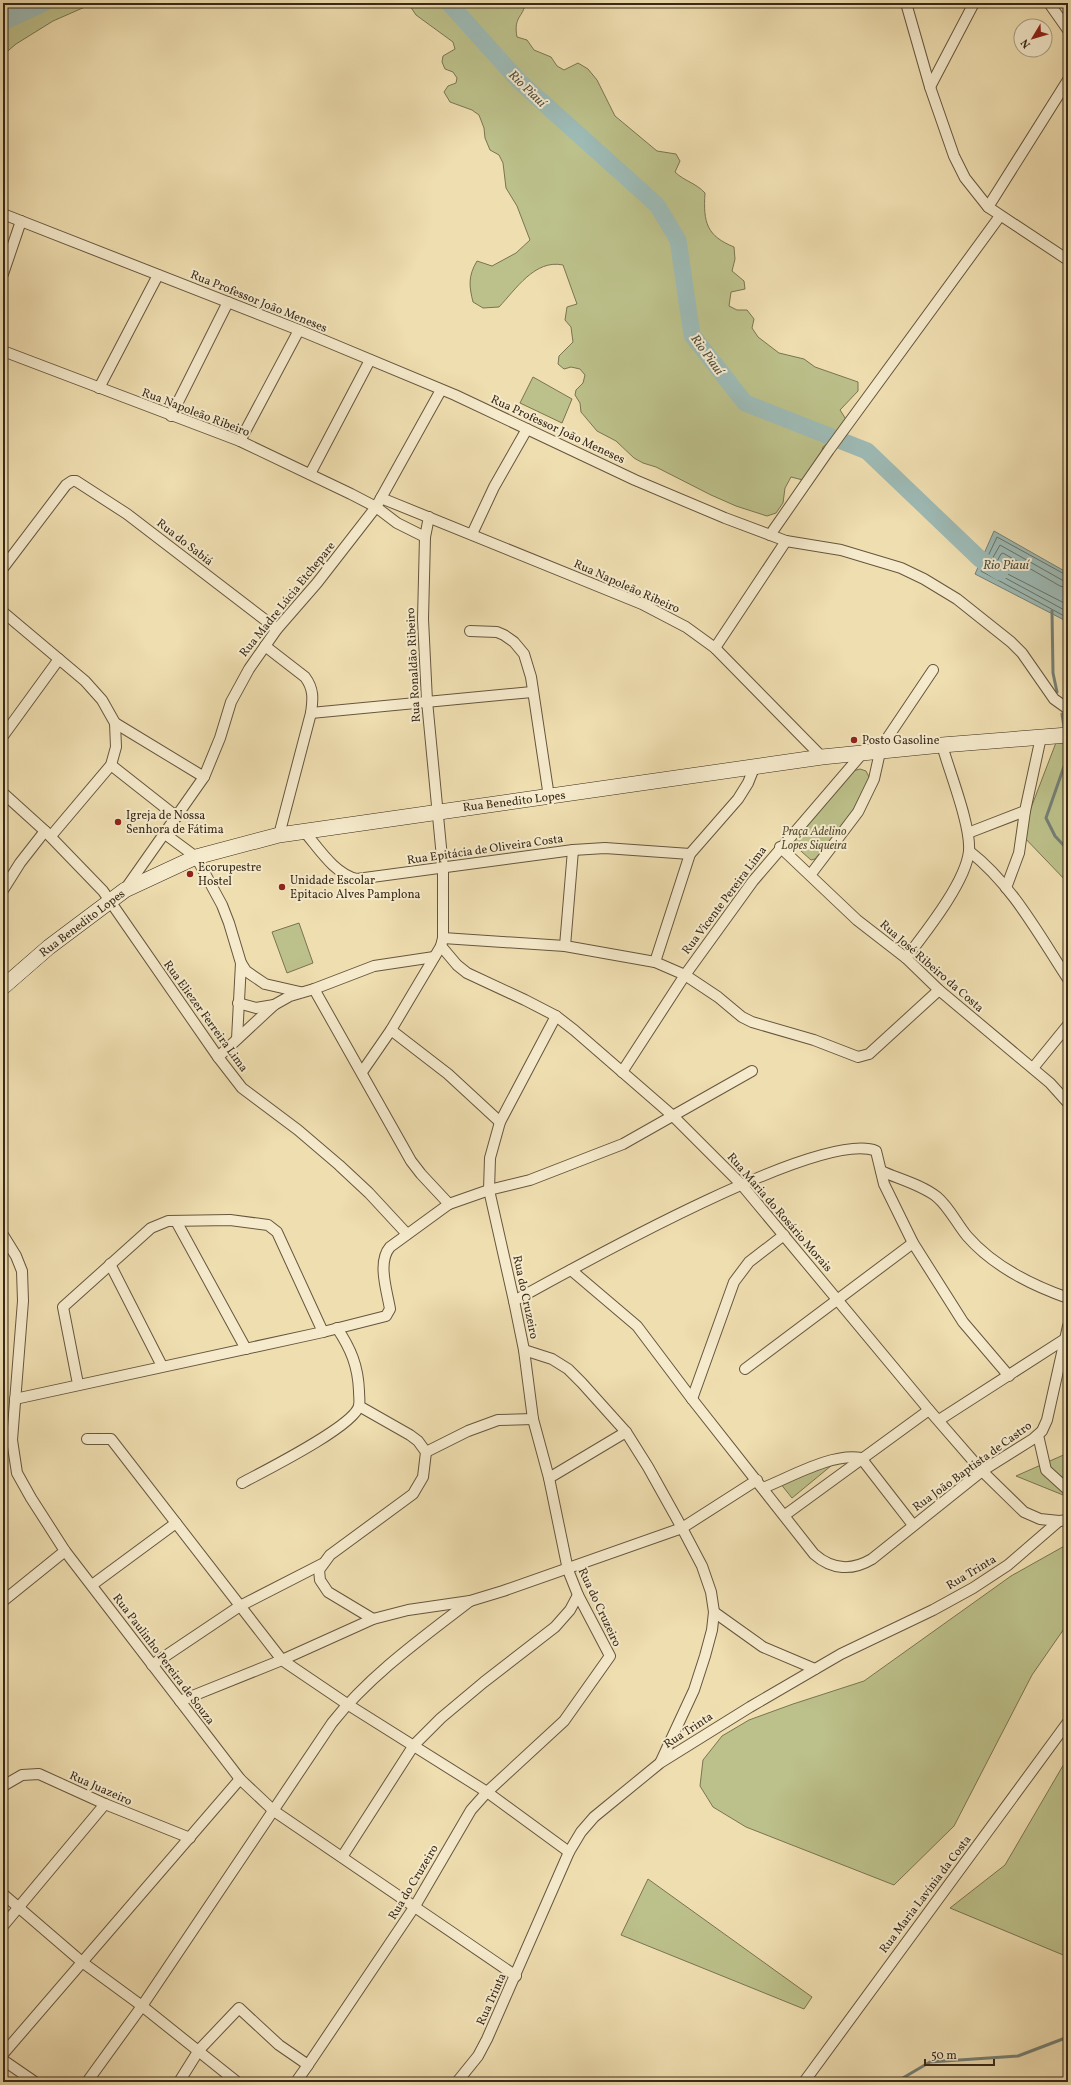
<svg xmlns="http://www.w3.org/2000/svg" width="1071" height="2085" viewBox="0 0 1071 2085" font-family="Vollkorn,serif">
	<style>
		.green { fill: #bcc08a; stroke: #7a7451 }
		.water { fill: #9dbab5; stroke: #758076 }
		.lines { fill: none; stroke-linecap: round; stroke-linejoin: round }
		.shore { stroke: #6a7266; stroke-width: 1 }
		.stream { stroke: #758076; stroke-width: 3 }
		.river { stroke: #9dbab5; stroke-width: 17 }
		.minor-casing { stroke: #66563e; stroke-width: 12 }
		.secondary-casing { stroke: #382918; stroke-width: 16 }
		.minor { stroke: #f5eacc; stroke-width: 10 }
		.secondary { stroke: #f5eacc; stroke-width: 15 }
		.poi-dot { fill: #8f2418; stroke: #f5eacc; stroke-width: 1.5 }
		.labels { text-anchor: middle; stroke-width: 4; stroke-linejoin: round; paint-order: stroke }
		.street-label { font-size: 12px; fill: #382918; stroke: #f5eacc }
		.poi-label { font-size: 12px; fill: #382918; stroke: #f5eacc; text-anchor: start }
		.park-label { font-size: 12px; font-style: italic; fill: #594f34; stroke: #f5eacc }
		.water-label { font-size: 13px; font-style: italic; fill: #514d3f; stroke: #f5eacc }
	</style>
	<rect width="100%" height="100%" fill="#efdeb0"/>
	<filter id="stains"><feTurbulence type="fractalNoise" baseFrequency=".005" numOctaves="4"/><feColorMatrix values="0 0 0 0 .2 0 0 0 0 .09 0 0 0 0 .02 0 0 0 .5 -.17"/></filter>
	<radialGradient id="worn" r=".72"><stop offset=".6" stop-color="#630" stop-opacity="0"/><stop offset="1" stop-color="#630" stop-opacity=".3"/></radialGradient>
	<g class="green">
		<polygon points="3,3 94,3 53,21 16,44 3,55"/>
		<path d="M408 3H525C524 17 513 16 517 37L527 40 534 50 551 57 557 66 564 70 578 63 588 69 597 80 615 116 657 151 676 154 680 161 675 172C684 181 696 183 705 193 703 223 707 236 734 247L735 259 732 271 744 281 745 289 731 292 729 306 737 310H747L754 319 752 328 758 337 779 353 804 359 815 367 858 382V391L840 410 847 421 836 436 823 447 818 463 803 480 791 477 785 488 783 503 776 513 767 516 736 506 711 495 656 467 643 463 634 458 616 441 597 431 581 412 580 403 575 395 576 390 583 383 585 375 580 369 571 367 564 369 558 364 559 356 573 342 571 327 565 320 567 307 577 304 563 265C535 259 516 289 499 307L483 308 473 302C469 286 468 276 477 261L492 266 516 253 530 240 517 206 506 188 503 163 499 155 490 150 485 138 484 128 479 115 472 110 450 102 444 92 448 86 456 83 457 78 453 72 445 69 442 62 443 56 455 49 453 42 416 15Z"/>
		<polygon points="533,377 572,399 562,423 520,403"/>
		<polygon points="1057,740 1068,740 1068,883 1021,834"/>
		<path d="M860 769 866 771C867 773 868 775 869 777 871 792 826 846 815 859L811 860 792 843 853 771Z"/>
		<polygon points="299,923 313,963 287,973 272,932"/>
		<polygon points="1068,1453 1068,1497 1016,1476"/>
		<polygon points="843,1456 792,1498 780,1483"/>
		<polygon points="1068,1544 1068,1623 1032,1675 954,1826 894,1885 746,1827 713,1807 700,1786 703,1760 722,1736 749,1720 793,1704 864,1681 1011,1576"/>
		<polygon points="1068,1757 1068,1957 950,1908 1005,1865"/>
		<polygon points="648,1879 812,1997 804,2009 621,1935"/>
	</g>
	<polygon class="water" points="994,531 1068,573 1068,622 975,574"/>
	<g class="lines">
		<g class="shore">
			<polyline points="1068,576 997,537 981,571 1068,618"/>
			<polyline points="1068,582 1062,580 1000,545 987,568 1068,612"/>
			<polyline points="1068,588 1060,586 1003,553 1001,554 995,565 996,568 1068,605"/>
		</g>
		<g class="stream">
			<polyline points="1052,611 1053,673 1057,692"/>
			<polyline points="1062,714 1064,727"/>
			<polyline points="1068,755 1046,818 1055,836 1068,850"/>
			<polyline points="896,2082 930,2062 1018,2056 1068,2037"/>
		</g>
		<g class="river">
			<polyline points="449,3 519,81 657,205 678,240 692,335 745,403 867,451 980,559 1000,572"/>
			<polyline points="3,22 44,3"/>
		</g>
		<defs>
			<g id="minor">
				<polyline points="906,3 930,87 954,156 965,178 988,207 1068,260"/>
				<polyline points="1049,3 1068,30"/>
				<polyline points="930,87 974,3"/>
				<polyline points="988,207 1068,80"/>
				<polyline points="3,214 299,330 455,395 635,480 725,518 786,541 841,550 901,568 924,579 957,599 1011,642 1022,653 1054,699 1068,709"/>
				<polyline points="3,274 21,221"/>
				<polyline points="3,351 240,441 351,494 376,507 397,523 425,537"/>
				<polyline points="99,388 158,275"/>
				<polyline points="171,416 228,302"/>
				<polyline points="240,441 299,330"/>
				<polyline points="310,474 370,360"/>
				<polyline points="381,498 642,604 686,627 715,648 822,757"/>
				<polyline points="472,534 494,487 527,429"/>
				<polyline points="770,535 829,450 1000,216"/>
				<polyline points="3,568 66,485 72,481 76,481 127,514 277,629"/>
				<polyline points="3,612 85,681 102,700 115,723 204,777"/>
				<polyline points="470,631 497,632 504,635 514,642 524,654 531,677 549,797"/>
				<path d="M265 646 305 677C314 689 313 699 311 713L279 835"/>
				<polyline points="715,648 786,541"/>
				<polyline points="311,713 532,692"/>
				<polyline points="3,736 59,659"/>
				<polyline points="111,765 177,817"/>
				<polyline points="3,793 45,831 103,891 218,1057 242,1088 298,1130 339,1165 369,1193 407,1234"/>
				<path d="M303 830C318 847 334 874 357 879L573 850 605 848 690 854"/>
				<polyline points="968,833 1025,811 1041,737"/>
				<polyline points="165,834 196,857 222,905 229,923 241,963 246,971 265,984 300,992"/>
				<polyline points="51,836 111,765 116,747 115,723"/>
				<polyline points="780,847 857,920 906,958 939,990 1050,1083 1068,1103"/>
				<path d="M969 851C1012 884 1039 935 1068 979"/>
				<polyline points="811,874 858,812 874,779 880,752 886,740 933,670"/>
				<polyline points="126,888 204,777 220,738 231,702 249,669 277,629 317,583 376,507 441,390"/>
				<polyline points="1006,888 1019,853 1025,811"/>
				<polyline points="3,890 20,863 45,831"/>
				<polyline points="443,938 565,946 655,962 685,975 718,997 742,1017 752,1022 814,1040 858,1057 869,1054 939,990"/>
				<polyline points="441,946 457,965 467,973 525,1000 556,1016 574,1030 673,1116 741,1184 929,1410 982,1471 1024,1512 1040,1519 1059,1521 1068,1520"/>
				<polyline points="565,946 573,850"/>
				<path d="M906 958C925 933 966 882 969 851 971 825 949 771 942 745"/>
				<polyline points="655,962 690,854 738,799 748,783 754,768"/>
				<polyline points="314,989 411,1161 421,1174 449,1204"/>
				<polyline points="238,1003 256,1008 274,1005"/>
				<polyline points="391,1030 448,1074 500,1122"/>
				<polyline points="237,1039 241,963"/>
				<polyline points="218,1057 274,1005 290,996 314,989 374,966 434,957"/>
				<polyline points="1033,1068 1068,1025"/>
				<polyline points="362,1072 391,1030 441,946 443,938 443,868 427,701 423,619 425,537 429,517"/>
				<polyline points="622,1072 685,975 753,881 861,755"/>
				<path d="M881 1171C899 1179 922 1185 937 1197 949 1207 957 1224 967 1236 993 1266 1031 1285 1068 1298"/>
				<polyline points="176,1221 246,1349"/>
				<polyline points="3,1235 16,1256 22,1271 23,1301 12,1440 17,1473 31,1498 65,1551 240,1779 274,1811 516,1976"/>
				<polyline points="110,1264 162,1366"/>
				<path d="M571 1270 637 1326 692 1399 814 1554C832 1570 852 1571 872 1559L982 1471 1033 1439 1042 1431 1047 1420 1068 1326"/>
				<path d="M514 1301C572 1269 822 1128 876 1151L884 1184 913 1243 963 1322 1009 1376"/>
				<path d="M323 1332 386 1316 390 1309C387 1291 377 1262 390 1247L449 1204 489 1190 530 1180 623 1144 752 1071"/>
				<polyline points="524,1350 552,1359 568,1369 582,1383 626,1432 648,1467 682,1528 702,1566 711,1592 714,1612 712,1630 705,1656 694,1690 661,1761"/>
				<polyline points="745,1369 913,1243"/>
				<polyline points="15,1399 323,1332 277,1232 268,1225 230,1220 168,1221 151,1228 63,1307 78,1384"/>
				<polyline points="692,1399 734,1282 749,1262 784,1235"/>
				<polyline points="359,1406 410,1435 418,1441 426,1452 423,1477 413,1494 330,1555 319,1570 320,1580 328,1592 373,1619"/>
				<polyline points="939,1420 1065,1339"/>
				<polyline points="1038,1435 1046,1470 1068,1490"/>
				<polyline points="87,1439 111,1439 282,1660 373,1619 408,1610 470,1601 503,1591 682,1528 757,1480"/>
				<polyline points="426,1452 468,1431 498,1420 533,1419"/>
				<polyline points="549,1478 626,1432"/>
				<path d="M242 1483C264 1471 353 1427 359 1406 360 1402 359 1396 359 1391 358 1366 351 1349 337 1328"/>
				<path d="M763 1488C791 1477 831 1453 861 1458L913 1525"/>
				<polyline points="785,1515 929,1410"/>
				<polyline points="92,1585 176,1523"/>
				<polyline points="3,1601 65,1551"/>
				<polyline points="714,1612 763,1647 815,1669"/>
				<polyline points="152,1665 240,1606 322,1564"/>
				<polyline points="180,1701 282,1660 347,1704 487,1792 569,1852"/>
				<polyline points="3,1786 22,1775 39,1774 105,1804 190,1838"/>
				<polyline points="342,1857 414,1745 441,1718 484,1682 555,1627 570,1610 578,1595"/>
				<path d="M3 1894 82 1962 142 2006 332 1723C370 1675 422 1638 470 1601"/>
				<polyline points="3,1926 105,1804"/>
				<polyline points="3,2054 240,1779"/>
				<polyline points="3,2060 35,2082"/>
				<polyline points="87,2082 142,2006 237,2082"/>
				<polyline points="179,2082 199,2050 239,2008 279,2045 308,2065 415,1906 471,1810 487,1792 564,1721 610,1656 578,1595 568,1570 549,1478 533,1419 524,1350 514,1301 489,1190 490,1158 500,1122 556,1016"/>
				<polyline points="296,2082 308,2065"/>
				<polyline points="457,2082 478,2056 487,2039 569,1852 581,1832 594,1817 660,1763 750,1707 841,1654 933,1610 973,1588 1008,1565 1059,1521"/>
				<polyline points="804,2082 1068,1722"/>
			</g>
			<polyline id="secondary" points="3,987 49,947 125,890 196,857 279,835 822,757 942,745 1068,735"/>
		</defs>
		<use href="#minor" class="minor-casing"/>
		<use href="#secondary" class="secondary-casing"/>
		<use href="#minor" class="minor"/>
		<use href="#secondary" class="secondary"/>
	</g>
	<g class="poi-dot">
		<circle cx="854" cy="740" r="4"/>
		<circle cx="118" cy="822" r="4"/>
		<circle cx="190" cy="874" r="4"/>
		<circle cx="282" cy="887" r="4"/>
	</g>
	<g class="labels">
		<g class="street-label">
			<text transform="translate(259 301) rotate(22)" y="4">Rua Professor João Meneses</text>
			<text transform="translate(196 412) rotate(21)" y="4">Rua Napoleão Ribeiro</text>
			<text transform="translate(558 429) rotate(25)" y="4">Rua Professor João Meneses</text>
			<text transform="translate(185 542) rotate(38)" y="4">Rua do Sabiá</text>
			<text transform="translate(627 586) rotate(24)" y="4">Rua Napoleão Ribeiro</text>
			<text transform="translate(287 599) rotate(-51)" y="4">Rua Madre Lúcia Etchepare</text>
			<text transform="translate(413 665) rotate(-93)" y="4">Rua Ronaldão Ribeiro</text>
			<text transform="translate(514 801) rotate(-7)" y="4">Rua Benedito Lopes</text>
			<text transform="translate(485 849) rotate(-8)" y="4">Rua Epitácia de Oliveira Costa</text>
			<text transform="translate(724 900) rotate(-53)" y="4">Rua Vicente Pereira Lima</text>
			<text transform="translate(82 923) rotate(-37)" y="4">Rua Benedito Lopes</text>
			<text transform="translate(932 966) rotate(41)" y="4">Rua José Ribeiro da Costa</text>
			<text transform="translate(206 1016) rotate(54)" y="4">Rua Eliezer Ferreira Lima</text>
			<text transform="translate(780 1212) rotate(49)" y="4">Rua Maria do Rosário Morais</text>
			<text transform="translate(526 1297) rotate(78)" y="4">Rua do Cruzeiro</text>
			<text transform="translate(972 1466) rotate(-36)" y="4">Rua João Baptista de Castro</text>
			<text transform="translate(971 1572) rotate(-31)" y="4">Rua Trinta</text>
			<text transform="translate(600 1607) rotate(65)" y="4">Rua do Cruzeiro</text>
			<text transform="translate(164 1659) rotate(53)" y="4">Rua Paulinho Pereira de Souza</text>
			<text transform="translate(688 1730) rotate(-33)" y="4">Rua Trinta</text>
			<text transform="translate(101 1788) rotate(24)" y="4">Rua Juazeiro</text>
			<text transform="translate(413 1882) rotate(-59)" y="4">Rua do Cruzeiro</text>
			<text transform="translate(925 1894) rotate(-53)" y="4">Rua Maria Lavínia da Costa</text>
			<text transform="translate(491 1999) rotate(-66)" y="4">Rua Trinta</text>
		</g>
		<g class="poi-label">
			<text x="862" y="744">Posto Gasoline</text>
			<text x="126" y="819">Igreja de Nossa<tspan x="126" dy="14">Senhora de Fátima</tspan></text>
			<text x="198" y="871">Ecorupestre<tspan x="198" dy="14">Hostel</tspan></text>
			<text x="290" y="884">Unidade Escolar<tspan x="290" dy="14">Epitacio Alves Pamplona</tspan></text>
		</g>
		<g class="park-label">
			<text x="814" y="835">Praça Adelino<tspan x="814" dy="14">Lopes Siqueira</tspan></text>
		</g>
		<g class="water-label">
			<text transform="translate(528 88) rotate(44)" y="5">Rio Piauí</text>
			<text transform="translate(708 354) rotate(54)" y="5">Rio Piauí</text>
			<text x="1006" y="569">Rio Piauí</text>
		</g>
	</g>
	<rect width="1071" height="2085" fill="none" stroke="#efdeb0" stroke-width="16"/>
	<rect x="4" y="4" width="1063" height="2077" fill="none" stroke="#382918" stroke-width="2"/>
	<rect x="8" y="8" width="1055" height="2069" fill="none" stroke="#382918"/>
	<g transform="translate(1033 38) rotate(232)"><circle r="19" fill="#f5eacc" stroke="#a99d84"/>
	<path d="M0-3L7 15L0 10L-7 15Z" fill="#8f2418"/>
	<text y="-6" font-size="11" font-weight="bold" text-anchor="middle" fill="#382918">N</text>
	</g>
	<path d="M925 2059v6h69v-6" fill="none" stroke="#382918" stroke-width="2"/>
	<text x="931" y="2059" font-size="12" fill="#382918" stroke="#f5eacc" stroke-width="3" paint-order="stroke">50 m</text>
	<rect width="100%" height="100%" filter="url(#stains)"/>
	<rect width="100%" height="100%" fill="url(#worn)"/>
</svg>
